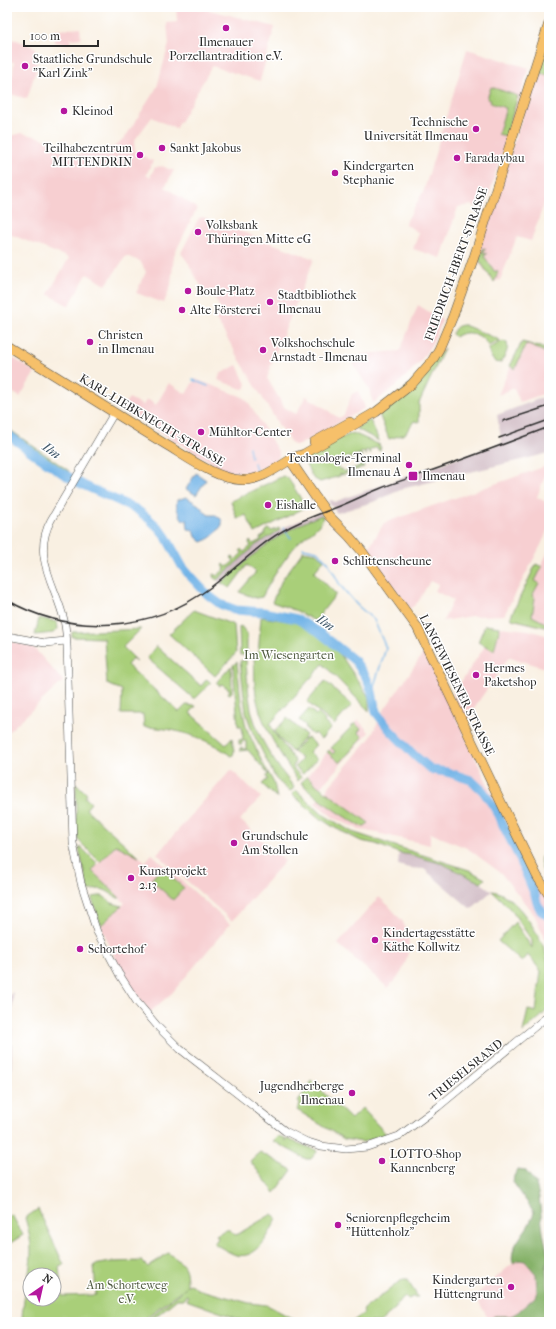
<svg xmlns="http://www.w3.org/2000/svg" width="556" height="1329" viewBox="0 0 556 1329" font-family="'IM FELL French Canon',serif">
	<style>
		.built { fill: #f7cfd1 }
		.industrial { fill: #d2bdc6 }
		.green { fill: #a9cf79; stroke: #6a7d52; fill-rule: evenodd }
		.forest { fill: #86b269; stroke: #586e4a }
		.water { fill: #72b4e7; stroke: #4e7089 }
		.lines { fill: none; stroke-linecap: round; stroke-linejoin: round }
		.stream { stroke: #72b4e7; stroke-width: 1.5 }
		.river { stroke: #72b4e7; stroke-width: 9 }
		.minor-casing { stroke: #4a4946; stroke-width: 8 }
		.major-casing { stroke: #4a4946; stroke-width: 10 }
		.minor { stroke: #fff; stroke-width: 7 }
		.major { stroke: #f6c06b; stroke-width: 9 }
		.rail { stroke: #2b2b2b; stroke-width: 1.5 }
		.poi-dot { fill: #b5179e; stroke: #fff; stroke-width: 1.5 }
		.labels { text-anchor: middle; stroke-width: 3; stroke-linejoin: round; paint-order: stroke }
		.poi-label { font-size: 12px; fill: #2b2b2b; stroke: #fff; text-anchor: start }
		.street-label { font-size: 12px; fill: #2b2b2b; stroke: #fff }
		.park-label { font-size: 12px; fill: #515c42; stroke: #fff }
		.water-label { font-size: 13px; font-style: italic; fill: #445b6d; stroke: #fff }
	</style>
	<rect width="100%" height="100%" fill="#fff"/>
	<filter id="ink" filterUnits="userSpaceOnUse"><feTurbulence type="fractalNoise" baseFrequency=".025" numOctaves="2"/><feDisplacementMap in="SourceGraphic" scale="8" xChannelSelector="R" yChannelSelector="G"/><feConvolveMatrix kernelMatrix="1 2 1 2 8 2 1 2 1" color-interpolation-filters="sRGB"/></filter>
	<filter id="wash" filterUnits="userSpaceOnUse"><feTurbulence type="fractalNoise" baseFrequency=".012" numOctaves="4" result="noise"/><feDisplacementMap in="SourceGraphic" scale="16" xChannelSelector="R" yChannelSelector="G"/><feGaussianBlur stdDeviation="0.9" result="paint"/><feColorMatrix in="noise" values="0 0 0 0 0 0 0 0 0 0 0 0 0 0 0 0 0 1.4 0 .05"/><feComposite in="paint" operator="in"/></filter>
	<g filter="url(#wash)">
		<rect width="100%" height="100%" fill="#f9f0e2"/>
		<g class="built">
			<polygon points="176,7 199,7 199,10 206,9 275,27 260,81 212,66 176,129 152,117 134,141 135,152 153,161 146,175 150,177 155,167 157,168 158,166 161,167 162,166 171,170 174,170 165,187 197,208 174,255 171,285 164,303 136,293 146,272 140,261 126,256 106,285 87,274 69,306 48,294 69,258 7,233 7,137 22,133 42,138 72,156 114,147 126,136 157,87 169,44 167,23 177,22"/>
			<polygon points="80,28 81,38 71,39 71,35 70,44 55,42 55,38 52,33 55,30"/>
			<polygon points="7,39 17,40 36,48 37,53 36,70 27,99 7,93 13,73 14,62 7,61"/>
			<polygon points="467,49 529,68 484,210 472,205 458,207 441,258 413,249 419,233 405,224 424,190"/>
			<polygon points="537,72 549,76 549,189 531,241 517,237 500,280 493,282 476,258"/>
			<polygon points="203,217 314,259 270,367 271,368 267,378 284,407 296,414 306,396 330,411 331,413 339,418 344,415 352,394 358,391 365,408 299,445 295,445 292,444 281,429 214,316 216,312 220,309 215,298 206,295 189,265 190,265 181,253 196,223 199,218"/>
			<polygon points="418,305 442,320 440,326 431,345 420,362 396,386 373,403 369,389 352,362 361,354 400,351"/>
			<polygon points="522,343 530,344 549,352 549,392 520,402 514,388 498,395 520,345"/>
			<polygon points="7,354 35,372 20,397 12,392 7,399"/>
			<polygon points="237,365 246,384 245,388 242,389 218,380 220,374"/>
			<polygon points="195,379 243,397 249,403 279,453 279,457 276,460 256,471 244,473 226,471 121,409 129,398 143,405 147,399 156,405 169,383 186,394"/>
			<polygon points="549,465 537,497 549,504 549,527 541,545 504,615 471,616 443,621 453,600 435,591 438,585 430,581 418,602 410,609 367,551 384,523"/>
			<polygon points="549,550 549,629 513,620"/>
			<polygon points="500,627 528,630 549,636 549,669 509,657 474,708 472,718 466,720 453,694 485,646 494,650"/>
			<polygon points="7,641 33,647 63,681 7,733"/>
			<polygon points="425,651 520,853 539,890 549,902 549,947 535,916 501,873 467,848 430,833 430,845 368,831 360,830 334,818 315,803 371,737 382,713"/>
			<polygon points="358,720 369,732 318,790 305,778 331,748"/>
			<polygon points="231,770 261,797 240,820 285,861 232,921 157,854"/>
			<polygon points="116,844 141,858 145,862 152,854 230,924 172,993 150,1012 123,976 101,926 125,903 92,871"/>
			<polygon points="379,897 389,906 403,922 408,935 409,948 406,961 401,973 388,988 338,944"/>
			<polygon points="519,1260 525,1261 536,1274 537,1292 535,1297 518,1312 511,1316 495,1316 492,1318 488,1318 475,1296 513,1263"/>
		</g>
		<g class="industrial">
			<polygon points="549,395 549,453 405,488 373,502 337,513 328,501 332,500 334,502 502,443 497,415"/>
			<polygon points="320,512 322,515 288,530 261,548 221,583 217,580 256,545 287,526"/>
			<polygon points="399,853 411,855 443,864 481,883 492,891 471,909 424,869 409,868 398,865"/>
			<polygon points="13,992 11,1101 7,1104 7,998"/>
		</g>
		<g class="green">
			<polygon points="544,48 549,49 549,76 537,72"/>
			<polygon points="491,87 518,96 506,136 498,134 506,108 490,103 491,100 487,99"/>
			<polygon points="483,248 486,249 485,250 484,250 483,253 487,254 484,256 495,272 497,270 498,271 496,278 494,282 479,260"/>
			<path d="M463 325H464L500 340 488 346C483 333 465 329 455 337L452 334C455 328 456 326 463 325Z"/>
			<path d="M503 341 507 343C509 351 504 357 500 363 491 362 490 355 489 348Z"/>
			<polygon points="522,342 540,347 549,351 549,354 526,344 515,369 510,366"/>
			<polygon points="444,349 419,403 419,422 414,421 405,434 389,439 379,414"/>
			<polygon points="370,420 379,441 357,429 357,427"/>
			<polygon points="7,428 69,471 68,473 71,475 67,480 7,439"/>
			<polygon points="353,433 380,445 379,446 381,447 380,450 378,450 377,447 370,450 371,453 370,454 368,450 365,451 366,456 364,452 360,453 362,456 360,457 359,454 352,456 353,460 352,460 350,457 344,459 345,463 343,464 341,460 336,462 339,469 342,469 344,472 363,465 362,461 364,467 342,475 340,474 340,476 320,482 313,478 305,463 309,455 329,443"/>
			<polygon points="283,476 288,478 306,507 255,533 246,515 237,519 231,501"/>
			<path d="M322 515 323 517C320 529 306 534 298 543 283 560 272 578 262 597L256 598 239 592 256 572 247 565 230 588 221 583C254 554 280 530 322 515Z"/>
			<polygon points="279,528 280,530 256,545 217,580 213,577 214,574 217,576 225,569 223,565 224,564 227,567 234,561 231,558 233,557 235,560 242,553 240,550 241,549 244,552 251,546 249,543 250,541 253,544 261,540 260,538 265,535 265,533 268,529 272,531"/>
			<polygon points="303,551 316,553 324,560 314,572 336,594 315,621 297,611 272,602 282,580"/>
			<polygon points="536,564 542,567 535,581 539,583 532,596 535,598 532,616 549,625 549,628 512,619 511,616"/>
			<polygon points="194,610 234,625 236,653 215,676 169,634"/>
			<path d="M261 617 295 622 319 636 340 654 369 697V711L323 664 270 724 275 734 295 761 293 768 301 777 298 781C281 755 261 726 256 695 254 683 255 670 254 657L258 656Z"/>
			<polygon points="39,618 57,622 58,629 53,633 35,635"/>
			<polygon points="485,625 500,627 494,650 478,642"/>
			<polygon points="241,626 247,634 247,655 240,655 239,627"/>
			<path d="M141 629 123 647 137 661 133 658 127 665 179 712 186 705 196 706 190 713 226 745 232 738 234 752 233 755 231 756C206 737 175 728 144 727L143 714H121L122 690 107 684 104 638 72 637V632Z"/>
			<polygon points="156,646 201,686 207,679 211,683 196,698 193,698 147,658"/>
			<path d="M246 660C247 676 248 693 251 709 258 739 275 764 294 787L291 791 288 790 276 779 253 733 246 713 240 661Z"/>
			<path d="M237 662 241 702 246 727 262 762 274 783 277 798 262 784 268 779 266 777 268 774 248 750 240 751V748L242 747V749H246V741H242V744H239V740L243 739 242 726H238C237 706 234 686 233 665Z"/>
			<polygon points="231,666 232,692 230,694 228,693 230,690 222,684 219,686 216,683"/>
			<polygon points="325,681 352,705 334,725 307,702"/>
			<polygon points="309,709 316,715 318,713 325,720 324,722 331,728 321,739 314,733 313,735 305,728 306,726 299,720"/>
			<polygon points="287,718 306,735 292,752 278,737 275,731"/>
			<polygon points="355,723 361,729 358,732 363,737 340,763 327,752 329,750 333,754 335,751 331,748"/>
			<polygon points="307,737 316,745 309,752 317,759 303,774 295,767 302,759 293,752"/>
			<path d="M307 776 318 786 369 823 363 827C338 814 322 802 301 783Z"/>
			<polygon points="76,783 87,794 85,797 91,803 86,809 139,857 116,845 100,862 78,840 76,820"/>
			<polygon points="296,790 322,814 352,832 469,870 485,879 481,883 443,864 411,855 399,853 376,844 361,841 335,828 318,817 293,795 293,793"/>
			<path d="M81 847 96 862 97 865 92 871 120 898H118C112 895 106 889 99 889 95 889 92 891 88 890L79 848Z"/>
			<path d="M549 853V880C544 873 539 866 541 857Z"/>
			<polygon points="161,868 184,888 173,900 151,880"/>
			<path d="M492 891C514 893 536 929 544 948 549 961 549 976 549 990 549 997 549 1005 546 1011 541 1018 529 1026 523 1032L528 1010 536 1012 541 971 528 955 522 962 498 941 515 922 532 948V941L512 911Z"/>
			<polygon points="99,896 103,896 112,903 122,906 101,925 92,899 93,897"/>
			<polygon points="311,1081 351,1119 362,1108 388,1136 362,1142 344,1139 297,1110 300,1104 298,1102"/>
			<polygon points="278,1136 285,1138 285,1140 286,1141 287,1139 316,1150 317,1152 311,1159 306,1159 273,1141"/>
			<polygon points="260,1152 292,1170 275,1193 250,1161"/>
			<path d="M38 1209 64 1265 59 1267 62 1296 96 1295 94 1265 111 1262 142 1261 148 1267 168 1253C184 1264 187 1265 187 1286L189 1284 193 1285 197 1289 249 1303 267 1305 299 1322H247L186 1300 188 1296 186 1295 184 1299H177L149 1322H143L179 1294 186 1287 140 1322H22C22 1298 31 1275 31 1251 31 1240 28 1228 25 1218ZM30 1275H54V1299H30Z"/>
			<path d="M272 1214 277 1218C269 1234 258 1260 236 1255 229 1253 221 1247 214 1244L218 1238 216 1235 225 1230H230L235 1235 238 1234Z"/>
			<polygon points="12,1215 23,1235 7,1245 7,1217"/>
			<polygon points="402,1280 407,1280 418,1297 412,1297 409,1299 405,1297 395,1306 397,1307 380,1322 352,1322 364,1313 363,1310"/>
		</g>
		<path class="forest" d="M518 1169 525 1170 536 1184 539 1197 543 1232 548 1256 546 1271 549 1302V1322H511L492 1318 494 1316H511L518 1312 535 1297 537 1292 536 1274 525 1261 519 1260 513 1263C508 1244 530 1231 534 1212L513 1182 514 1176Z"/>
		<g class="water">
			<polygon points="196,473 206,480 196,495 186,489"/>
			<path d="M186 497 199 505 206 513 209 515H216L222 520V525C217 532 211 539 202 542L196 537 194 530 188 529 187 520H183C179 514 175 508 177 500Z"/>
		</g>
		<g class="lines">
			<g class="stream">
				<polyline points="193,380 208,386"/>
				<polyline points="249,447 251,458"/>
				<polyline points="254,463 256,470"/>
				<polyline points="283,528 291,538"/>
				<polyline points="303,548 317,551 328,562 340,585 357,605 374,620 386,648 372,692"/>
			</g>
			<polyline class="river" points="7,434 36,455 62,473 83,485 136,509 149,519 160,529 166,537 182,566 190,576 208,595 220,604 236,610 263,612 297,619 319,632 355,661 366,677 372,692 376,712 389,729 415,756 432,770 447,772 471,780 483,791 494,807 519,857 535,895 537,903 541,911 549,917"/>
		</g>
	</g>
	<g filter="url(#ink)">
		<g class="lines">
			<defs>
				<g id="minor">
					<polyline points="7,636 45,643 66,641"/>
					<path d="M68 674C67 656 68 637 64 620 56 585 31 557 51 520L114 413"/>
					<polyline points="68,680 73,843 81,883 97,932 119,974 137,1002 159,1028 180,1049 285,1131 305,1141 321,1146 346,1149 367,1147 399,1136 438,1107 549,1015"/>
				</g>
				<g id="major">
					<path d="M7 346C60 378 112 412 165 444 187 457 216 479 242 480 261 481 279 466 295 457"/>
					<polyline points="314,442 350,422"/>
					<polyline points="295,457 304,454 376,412 412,384 432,361 439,349 453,316 474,257 549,23"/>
					<polyline points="290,460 316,498 329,516 349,536 361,550 417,627 512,825 537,876 549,895"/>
				</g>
			</defs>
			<use href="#minor" class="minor-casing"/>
			<use href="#major" class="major-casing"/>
			<use href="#minor" class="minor"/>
			<use href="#major" class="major"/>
			<g class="rail">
				<polyline points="503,421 549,406"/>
				<polyline points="499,438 549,420"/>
				<path d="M7 600C71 637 152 632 211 587 241 565 264 538 298 523 312 516 326 512 340 506 353 501 366 494 379 489 393 483 407 479 422 474 464 459 507 443 549 427"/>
			</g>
		</g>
	</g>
	<g class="poi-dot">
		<circle cx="226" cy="28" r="4"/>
		<circle cx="25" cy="66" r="4"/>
		<circle cx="64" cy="111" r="4"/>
		<circle cx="476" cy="129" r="4"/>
		<circle cx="162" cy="148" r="4"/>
		<circle cx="140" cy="155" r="4"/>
		<circle cx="457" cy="158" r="4"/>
		<circle cx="335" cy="173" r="4"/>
		<circle cx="198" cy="232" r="4"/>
		<circle cx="188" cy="291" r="4"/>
		<circle cx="270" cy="302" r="4"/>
		<circle cx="182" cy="310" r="4"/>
		<circle cx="90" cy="342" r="4"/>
		<circle cx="263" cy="350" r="4"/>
		<circle cx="201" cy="432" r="4"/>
		<circle cx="409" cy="465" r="4"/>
		<rect x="408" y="471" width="10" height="10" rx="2"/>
		<circle cx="268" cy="505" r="4"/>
		<circle cx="335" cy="561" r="4"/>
		<circle cx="476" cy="675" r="4"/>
		<circle cx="234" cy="843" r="4"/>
		<circle cx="131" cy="878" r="4"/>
		<circle cx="375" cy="940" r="4"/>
		<circle cx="80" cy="949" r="4"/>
		<circle cx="352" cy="1093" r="4"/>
		<circle cx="382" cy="1161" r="4"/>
		<circle cx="338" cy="1225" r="4"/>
		<circle cx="511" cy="1287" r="4"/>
	</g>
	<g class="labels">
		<g class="poi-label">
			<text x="226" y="46" text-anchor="middle">Ilmenauer<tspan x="226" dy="14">Porzellantradition e.V.</tspan></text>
			<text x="33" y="63">Staatliche Grundschule<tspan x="33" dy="14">"Karl Zink"</tspan></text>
			<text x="72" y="115">Kleinod</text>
			<text x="468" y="126" text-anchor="end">Technische<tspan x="468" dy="14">Universität Ilmenau</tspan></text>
			<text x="132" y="152" text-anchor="end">Teilhabezentrum<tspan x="132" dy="14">MITTENDRIN</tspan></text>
			<text x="170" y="152">Sankt Jakobus</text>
			<text x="465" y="162">Faradaybau</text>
			<text x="343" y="170">Kindergarten<tspan x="343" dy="14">Stephanie</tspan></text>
			<text x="206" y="229">Volksbank<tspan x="206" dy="14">Thüringen Mitte eG</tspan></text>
			<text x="196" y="295">Boule-Platz</text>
			<text x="278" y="299">Stadtbibliothek<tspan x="278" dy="14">Ilmenau</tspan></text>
			<text x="190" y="314">Alte Försterei</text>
			<text x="98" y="339">Christen<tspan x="98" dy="14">in Ilmenau</tspan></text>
			<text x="271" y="347">Volkshochschule<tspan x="271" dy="14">Arnstadt - Ilmenau</tspan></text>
			<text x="209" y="436">Mühltor-Center</text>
			<text x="401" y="462" text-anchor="end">Technologie-Terminal<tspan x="401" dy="14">Ilmenau A</tspan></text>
			<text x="422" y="480">Ilmenau</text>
			<text x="276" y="509">Eishalle</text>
			<text x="343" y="565">Schlittenscheune</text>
			<text x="484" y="672">Hermes<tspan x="484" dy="14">Paketshop</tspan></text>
			<text x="242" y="840">Grundschule<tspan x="242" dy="14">Am Stollen</tspan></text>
			<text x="139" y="875">Kunstprojekt<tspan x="139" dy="14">2.13</tspan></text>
			<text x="383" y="937">Kindertagesstätte<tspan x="383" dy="14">Käthe Kollwitz</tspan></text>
			<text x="88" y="953">Schortehof</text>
			<text x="344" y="1090" text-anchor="end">Jugendherberge<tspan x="344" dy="14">Ilmenau</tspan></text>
			<text x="390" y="1158">LOTTO-Shop<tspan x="390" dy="14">Kannenberg</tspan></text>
			<text x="346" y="1222">Seniorenpflegeheim<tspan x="346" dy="14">"Hüttenholz"</tspan></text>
			<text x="503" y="1284" text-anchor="end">Kindergarten<tspan x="503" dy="14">Hüttengrund</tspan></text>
		</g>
		<g class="street-label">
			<text transform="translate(456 264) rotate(-70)" y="4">FRIEDRICH-EBERT-STRASSE</text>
			<text transform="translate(152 420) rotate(31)" y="4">KARL-LIEBKNECHT-STRASSE</text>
			<text transform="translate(457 685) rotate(64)" y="4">LANGEWIESENER STRASSE</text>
			<text transform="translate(466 1070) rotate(-39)" y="4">TRIESELSRAND</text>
		</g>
		<g class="park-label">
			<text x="289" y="659">Im Wiesengarten</text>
			<text x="127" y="1289">Am Schorteweg<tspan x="127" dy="14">e.V.</tspan></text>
		</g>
		<g class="water-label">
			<text transform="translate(52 450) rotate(35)" y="5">Ilm</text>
			<text transform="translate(326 622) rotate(34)" y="5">Ilm</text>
		</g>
	</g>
	<rect width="556" height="1329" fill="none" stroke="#fff" stroke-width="24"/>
	<g transform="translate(42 1287) rotate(34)"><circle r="19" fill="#ffffff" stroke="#aaaaaa"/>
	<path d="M0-3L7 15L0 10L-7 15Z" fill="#b5179e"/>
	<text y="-6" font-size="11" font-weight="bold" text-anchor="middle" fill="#2b2b2b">N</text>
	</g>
	<path d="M24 40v6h74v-6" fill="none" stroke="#2b2b2b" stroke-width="2"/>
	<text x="30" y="40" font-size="12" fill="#2b2b2b" stroke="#ffffff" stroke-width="3" paint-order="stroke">100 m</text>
</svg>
